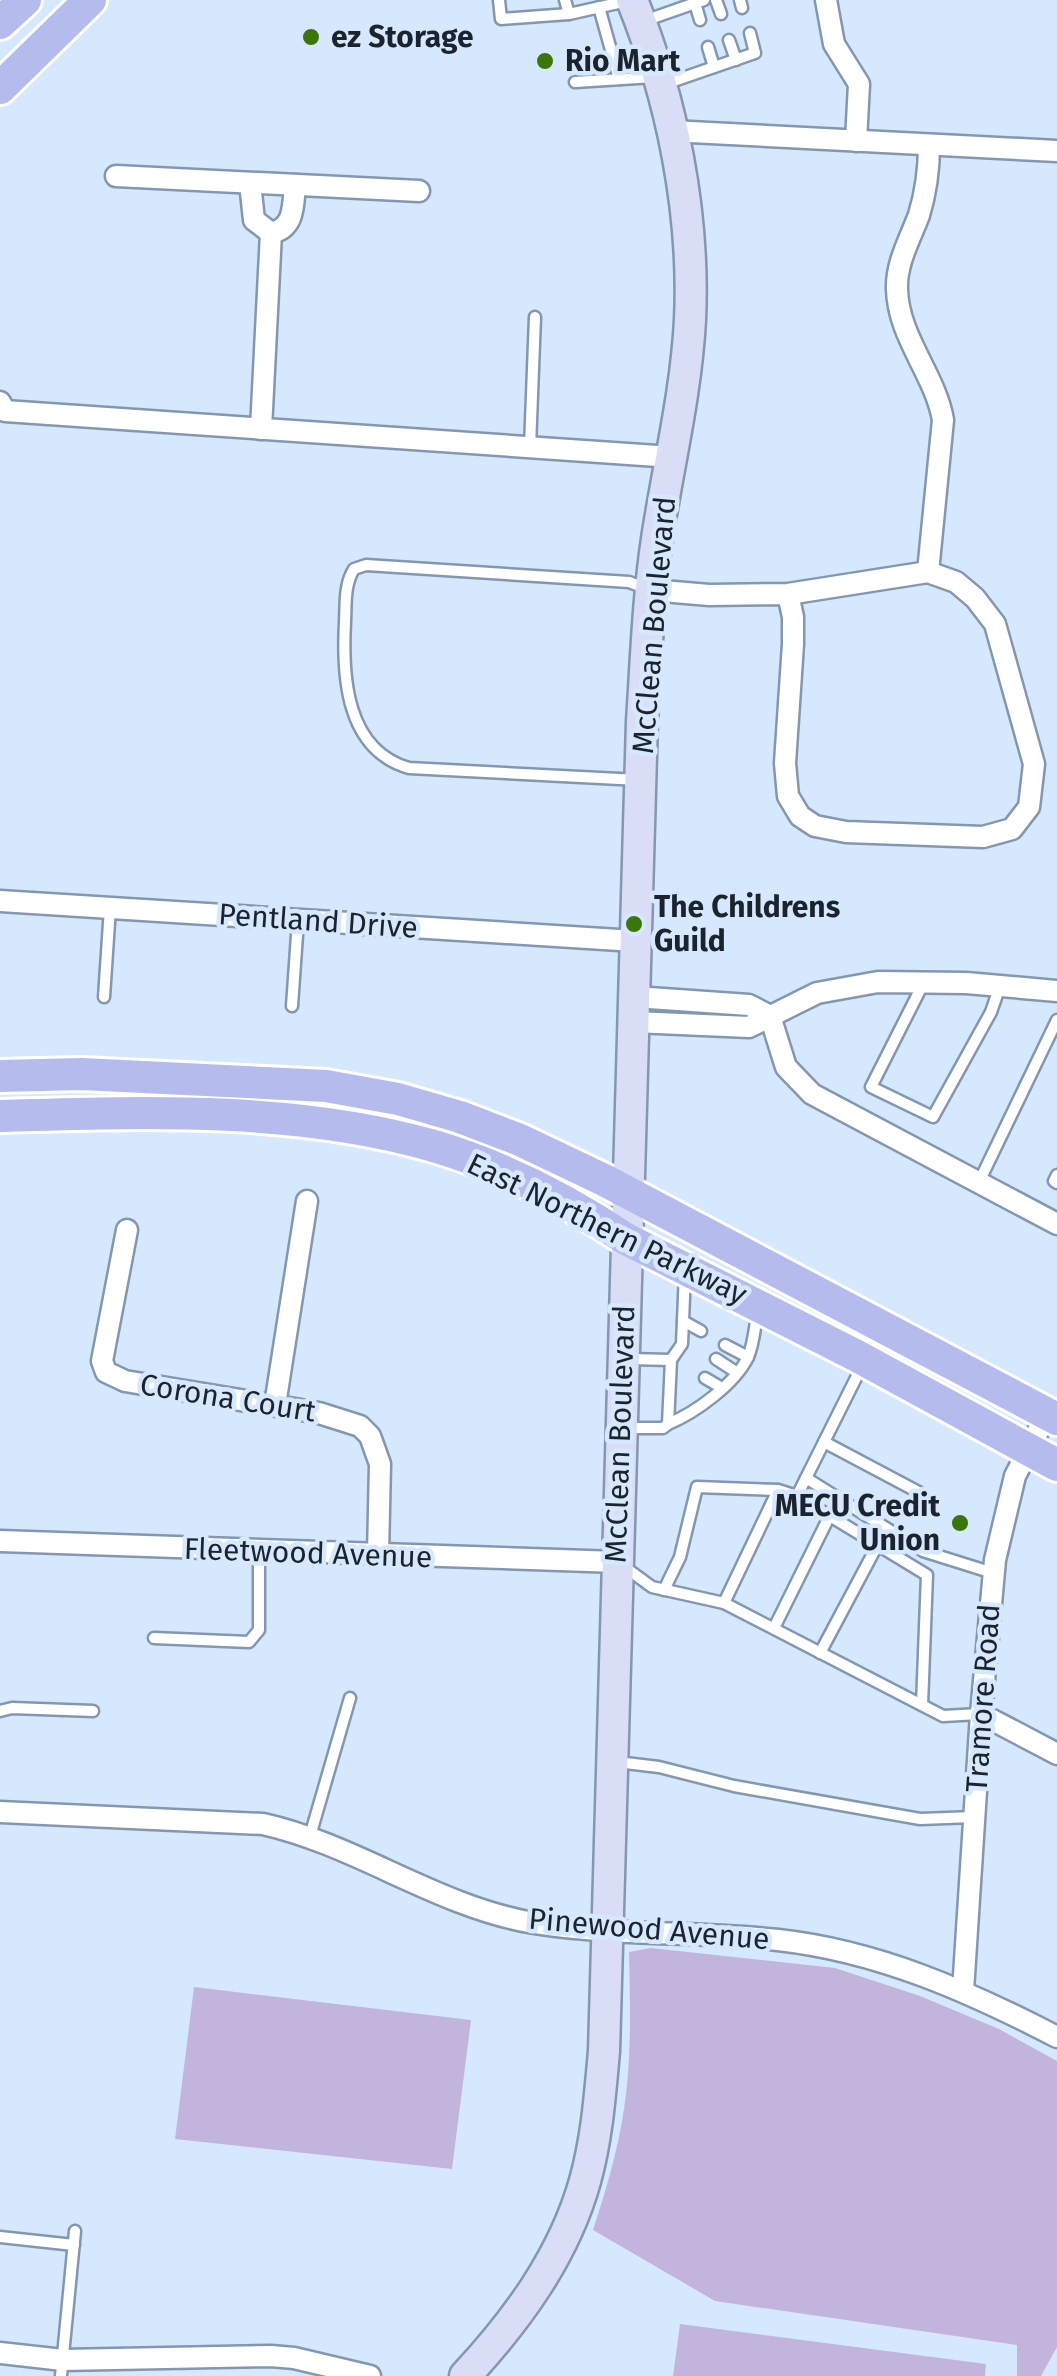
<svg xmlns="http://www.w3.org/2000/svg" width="1057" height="2376" viewBox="0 0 1057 2376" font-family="'Fira Sans',sans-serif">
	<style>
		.green { fill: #c3b4dd }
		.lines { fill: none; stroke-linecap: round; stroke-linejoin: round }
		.lane-casing { stroke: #8397b0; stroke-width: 15 }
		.street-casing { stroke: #8397b0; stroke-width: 25 }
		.secondary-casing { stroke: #8397b0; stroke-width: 35 }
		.primary-casing { stroke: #fff; stroke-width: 38 }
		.lane { stroke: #fff; stroke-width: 10 }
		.street { stroke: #fff; stroke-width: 20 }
		.secondary { stroke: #daddf6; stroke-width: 30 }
		.primary { stroke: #b6bbed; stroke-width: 32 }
		.poi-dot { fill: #3b760b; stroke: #d6e8fe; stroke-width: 4 }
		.labels { text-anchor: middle; stroke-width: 9; stroke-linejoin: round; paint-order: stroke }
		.poi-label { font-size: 30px; font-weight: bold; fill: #1b232d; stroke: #d6e8fe; text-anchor: start }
		.street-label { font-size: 30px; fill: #1b232d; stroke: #d6e8fe }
	</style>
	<rect width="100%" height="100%" fill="#d6e8fe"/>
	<g class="green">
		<path d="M651 1948 835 1968 920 1996 999 2029 1057 2061V2347L1041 2376H1017V2345L715 2301 593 2230C606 2190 618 2150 624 2109 632 2057 630 2004 629 1952Z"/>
		<polygon points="194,1987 471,2020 452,2169 175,2139"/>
		<polygon points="680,2324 986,2364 985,2376 673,2376"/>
	</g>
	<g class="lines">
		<defs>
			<g id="lane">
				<polyline points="499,0 501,19 569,14"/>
				<polyline points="565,0 569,14 627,1"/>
				<polyline points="716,0 721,14"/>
				<polyline points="740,0 742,8"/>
				<polyline points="695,3 700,20"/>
				<polyline points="599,7 619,79"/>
				<polyline points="644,21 704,0"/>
				<polyline points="729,40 736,60"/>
				<polyline points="708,47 714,67"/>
				<polyline points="575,82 654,77"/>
				<polyline points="665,84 755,53 750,33"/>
				<polyline points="530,447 535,317"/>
				<path d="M639 780 409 768C346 750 342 677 345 622 346 604 344 585 354 569L366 565 629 582 645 588"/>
				<polyline points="923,984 871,1087 933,1117 991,1012 1000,986"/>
				<polyline points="104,997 110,908"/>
				<polyline points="292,1006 298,921"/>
				<polyline points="1057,1175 1054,1181 1057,1183"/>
				<polyline points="979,1182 1057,1020"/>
				<polyline points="683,1321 701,1331"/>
				<polyline points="725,1345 748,1357"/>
				<polyline points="629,1359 671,1360 682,1344 685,1273"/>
				<polyline points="716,1359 736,1372"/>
				<polyline points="705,1378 722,1388"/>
				<path d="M668 1424C695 1413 735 1384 748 1357 754 1344 755 1324 758 1310"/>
				<polyline points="626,1428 663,1428 668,1424 671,1360"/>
				<polyline points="824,1442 924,1495"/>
				<polyline points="806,1478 923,1551 993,1573"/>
				<polyline points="797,1496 927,1575 922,1705"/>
				<polyline points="622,1565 652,1587 724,1603 778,1490 797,1496 863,1364"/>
				<polyline points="664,1590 680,1557 697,1487 778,1490"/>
				<polyline points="724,1603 943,1716 980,1714"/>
				<polyline points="774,1628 830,1515"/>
				<polyline points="154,1638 249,1642 259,1630 259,1551"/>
				<polyline points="820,1653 878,1544"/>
				<polyline points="0,1711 12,1708 93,1711"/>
				<polyline points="617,1762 659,1767 734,1786 920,1819 974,1817"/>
				<polyline points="310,1836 350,1698"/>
				<polyline points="0,2237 74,2245"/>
				<polyline points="61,2376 75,2231"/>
			</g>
			<g id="street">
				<polyline points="826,0 834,44 859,84 856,141"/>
				<polyline points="671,131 1057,151"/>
				<polyline points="116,176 419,191"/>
				<polyline points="250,183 254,220 271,233"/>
				<polyline points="0,402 5,411 672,457"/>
				<path d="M261 429 271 233C295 228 293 205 295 185"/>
				<path d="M928 572 943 420C935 374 898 337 897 289 896 263 910 239 919 215 926 192 929 169 929 145"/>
				<polyline points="651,590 709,595 788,594 928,572 956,582 975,598 995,624 1034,764 1029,807 1012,829 983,837 846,832 815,826 800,816 788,796 785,763 793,644 793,617 788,594"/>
				<polyline points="0,901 635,941"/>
				<polyline points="635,997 749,1005 770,1016 786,1067 812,1094 1057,1224"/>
				<polyline points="634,1022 749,1027 817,993 878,982 966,983 1057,991"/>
				<polyline points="127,1230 102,1361 106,1372 125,1381 319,1413 360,1426 370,1436 380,1464 378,1555"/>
				<polyline points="275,1405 307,1201"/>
				<polyline points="0,1541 617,1562"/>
				<polyline points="981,1714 1057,1754"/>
				<path d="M0 1812 263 1824C357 1845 438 1907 534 1923 614 1936 697 1931 778 1940 878 1951 968 1991 1057 2037"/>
				<polyline points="963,1991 981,1714 995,1560 1015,1476 1047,1414"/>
				<polyline points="0,2353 63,2360 271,2356 294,2358 370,2376"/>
			</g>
			<path id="secondary" d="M465 2376C517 2320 564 2256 585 2181 597 2138 600 2095 604 2051L642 721C646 661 648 599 657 539 668 466 686 395 690 320 695 213 672 99 632 0"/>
			<g id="primary">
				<polyline points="0,23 25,0"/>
				<polyline points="0,88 90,0"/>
				<polyline points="0,1076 82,1074 326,1086 398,1099 460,1117 520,1140 604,1180 1057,1419"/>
				<path d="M0 1116C143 1112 295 1106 434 1146 501 1166 568 1200 626 1239L857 1356 1057 1465"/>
			</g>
		</defs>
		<use href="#lane" class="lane-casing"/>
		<use href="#street" class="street-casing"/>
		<use href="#secondary" class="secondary-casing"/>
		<use href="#primary" class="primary-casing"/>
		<use href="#lane" class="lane"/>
		<use href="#street" class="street"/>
		<use href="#secondary" class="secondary"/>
		<use href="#primary" class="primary"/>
	</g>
	<g class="poi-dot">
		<circle cx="311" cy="37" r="10"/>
		<circle cx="545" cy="61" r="10"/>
		<circle cx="634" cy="924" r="10"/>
		<circle cx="960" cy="1523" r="10"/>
	</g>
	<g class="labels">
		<g class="poi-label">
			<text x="331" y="47">ez Storage</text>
			<text x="565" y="71">Rio Mart</text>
			<text x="654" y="917">The Childrens<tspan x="654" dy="34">Guild</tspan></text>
			<text x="940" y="1516" text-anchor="end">MECU Credit<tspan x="940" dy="34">Union</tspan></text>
		</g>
		<g class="street-label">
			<text transform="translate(654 625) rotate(-85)" y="10">McClean Boulevard</text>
			<text transform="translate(318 921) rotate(4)" y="10">Pentland Drive</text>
			<text transform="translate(607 1229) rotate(26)" y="10">East Northern Parkway</text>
			<text transform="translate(228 1398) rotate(9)" y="10">Corona Court</text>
			<text transform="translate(620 1434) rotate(-88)" y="10">McClean Boulevard</text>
			<text transform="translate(308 1553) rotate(2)" y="10">Fleetwood Avenue</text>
			<text transform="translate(983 1698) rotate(-86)" y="10">Tramore Road</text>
			<text transform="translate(649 1929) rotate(5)" y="10">Pinewood Avenue</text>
		</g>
	</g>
</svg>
